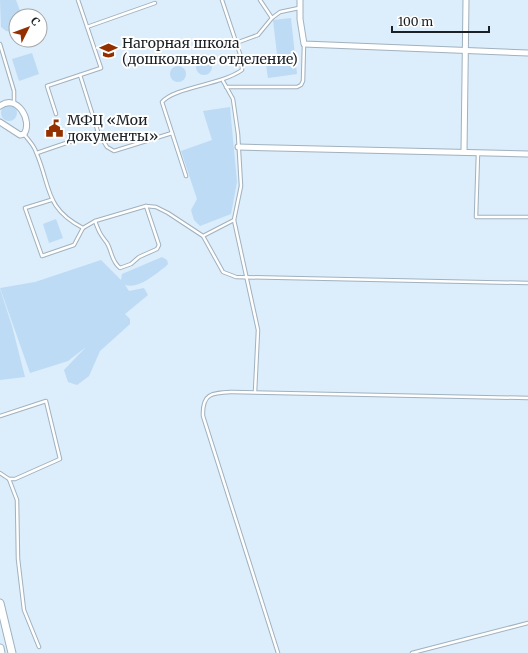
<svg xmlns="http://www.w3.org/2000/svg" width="528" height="653" viewBox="0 0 528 653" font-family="Merriweather,serif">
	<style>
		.green { fill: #bddbf5 }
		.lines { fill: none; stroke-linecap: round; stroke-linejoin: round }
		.service-casing { stroke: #a1b1be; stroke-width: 4.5 }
		.minor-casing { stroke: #a1b1be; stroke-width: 7 }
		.secondary-casing { stroke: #a1b1be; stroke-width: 9 }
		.service { stroke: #fff; stroke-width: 2.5 }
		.minor { stroke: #fff; stroke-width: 5 }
		.secondary { stroke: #fff; stroke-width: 7 }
		.labels { text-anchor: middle; stroke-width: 4; stroke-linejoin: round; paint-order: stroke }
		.poi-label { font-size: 14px; fill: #1a2025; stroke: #fff; text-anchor: start }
	</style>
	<rect width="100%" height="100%" fill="#dcedfb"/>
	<g class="green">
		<polygon points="0,0 16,0 22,16 16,16 15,32 6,31 1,27"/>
		<polygon points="291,18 297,74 268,78 266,65 278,63 273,20"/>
		<polygon points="32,53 39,74 19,81 12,59"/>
		<circle cx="204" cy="67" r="8"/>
		<circle cx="178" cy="74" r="8"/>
		<circle cx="9" cy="113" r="8"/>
		<polygon points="230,107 237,182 231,214 200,226 194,220 191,210 197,199 181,151 212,140 203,111"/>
		<polygon points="56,219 63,238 49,243 43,224"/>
		<path d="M162 257 167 260 168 264 165 267C154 275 139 289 125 285L129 291 144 288 148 295 125 314 130 319V324L100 351 89 376 77 385 68 382 64 370 86 347 68 361 30 373 0 288 35 282 101 260 121 280 122 274Z"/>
		<polygon points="0,289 12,326 25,377 0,380"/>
	</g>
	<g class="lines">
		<defs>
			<g id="service">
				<polyline points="78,0 101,68 80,75"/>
				<polyline points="272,18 280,12 299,8"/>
				<polyline points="87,27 155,3"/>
				<polyline points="236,43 258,35 272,18 260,0"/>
				<polyline points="0,44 14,91 14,102"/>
				<polyline points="226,87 297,87 301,85 303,81 304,44"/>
				<polyline points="98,132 107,147 114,151 172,133"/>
				<path d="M24 134C28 140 34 145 36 152 51 186 44 208 83 228"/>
				<polyline points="37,153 98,132 80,75 47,86 56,114"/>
				<polyline points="478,153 476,217 528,217"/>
				<path d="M186 176 162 102C175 87 221 85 242 70V60L222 0"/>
				<polyline points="51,200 25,208 42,256 74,245 83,228 95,221 146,206 156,207 168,213 203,236 234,220 241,186 238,134 233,99 223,81"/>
				<polyline points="234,220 258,330 255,392"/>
				<path d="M95 221C99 232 100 234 107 243 112 251 111 261 120 268L131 264 139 257 157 249 159 245 146 206"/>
				<polyline points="203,236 223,272 236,277 528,283"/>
				<polyline points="0,416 46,401 60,459 15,479 9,479 0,473"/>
				<polyline points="9,479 17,500 18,559 24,610 39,647"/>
				<path d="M278 653 203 416C202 393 212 393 232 392L528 398"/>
				<polyline points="412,653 528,623"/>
			</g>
			<g id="minor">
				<polyline points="300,0 300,19 304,44 528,53"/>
				<path d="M0 106C17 93 33 121 24 134L20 135 0 122"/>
				<polyline points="238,147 528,154"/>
				<polyline points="464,152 466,0"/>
			</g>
			<g id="secondary">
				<polyline points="0,603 12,653"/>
				<polyline points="0,648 1,653"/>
			</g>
		</defs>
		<use href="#service" class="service-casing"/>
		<use href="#minor" class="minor-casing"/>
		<use href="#secondary" class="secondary-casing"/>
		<use href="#service" class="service"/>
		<use href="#minor" class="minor"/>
		<use href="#secondary" class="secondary"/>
	</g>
	<defs>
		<symbol id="school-bare" viewBox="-9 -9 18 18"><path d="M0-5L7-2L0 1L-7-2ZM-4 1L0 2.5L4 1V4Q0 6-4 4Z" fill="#943000" stroke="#fff" stroke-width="2.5" paint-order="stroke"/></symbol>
		<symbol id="civic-bare" viewBox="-9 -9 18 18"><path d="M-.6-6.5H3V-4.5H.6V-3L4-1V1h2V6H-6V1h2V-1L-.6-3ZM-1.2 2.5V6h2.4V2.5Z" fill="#943000" stroke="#fff" stroke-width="2.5" paint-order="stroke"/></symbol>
	</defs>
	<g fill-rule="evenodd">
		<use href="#school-bare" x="96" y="38" width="25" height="25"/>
		<use href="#civic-bare" x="42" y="116" width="25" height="25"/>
	</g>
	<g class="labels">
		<g class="poi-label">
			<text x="122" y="48">Нагорная школа<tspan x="122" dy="16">(дошкольное отделение)</tspan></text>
			<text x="67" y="125">МФЦ «Мои<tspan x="67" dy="16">документы»</tspan></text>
		</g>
	</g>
	<g transform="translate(28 28) rotate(48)"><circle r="19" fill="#ffffff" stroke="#a3a6a8"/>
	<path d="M0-3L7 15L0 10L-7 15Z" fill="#943000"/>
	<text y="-6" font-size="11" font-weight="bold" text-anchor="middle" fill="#1a2025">С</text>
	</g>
	<path d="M392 26v6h97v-6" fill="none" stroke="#1a2025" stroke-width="2"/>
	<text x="398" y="26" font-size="12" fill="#1a2025" stroke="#ffffff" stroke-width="3" paint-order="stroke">100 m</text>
</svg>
